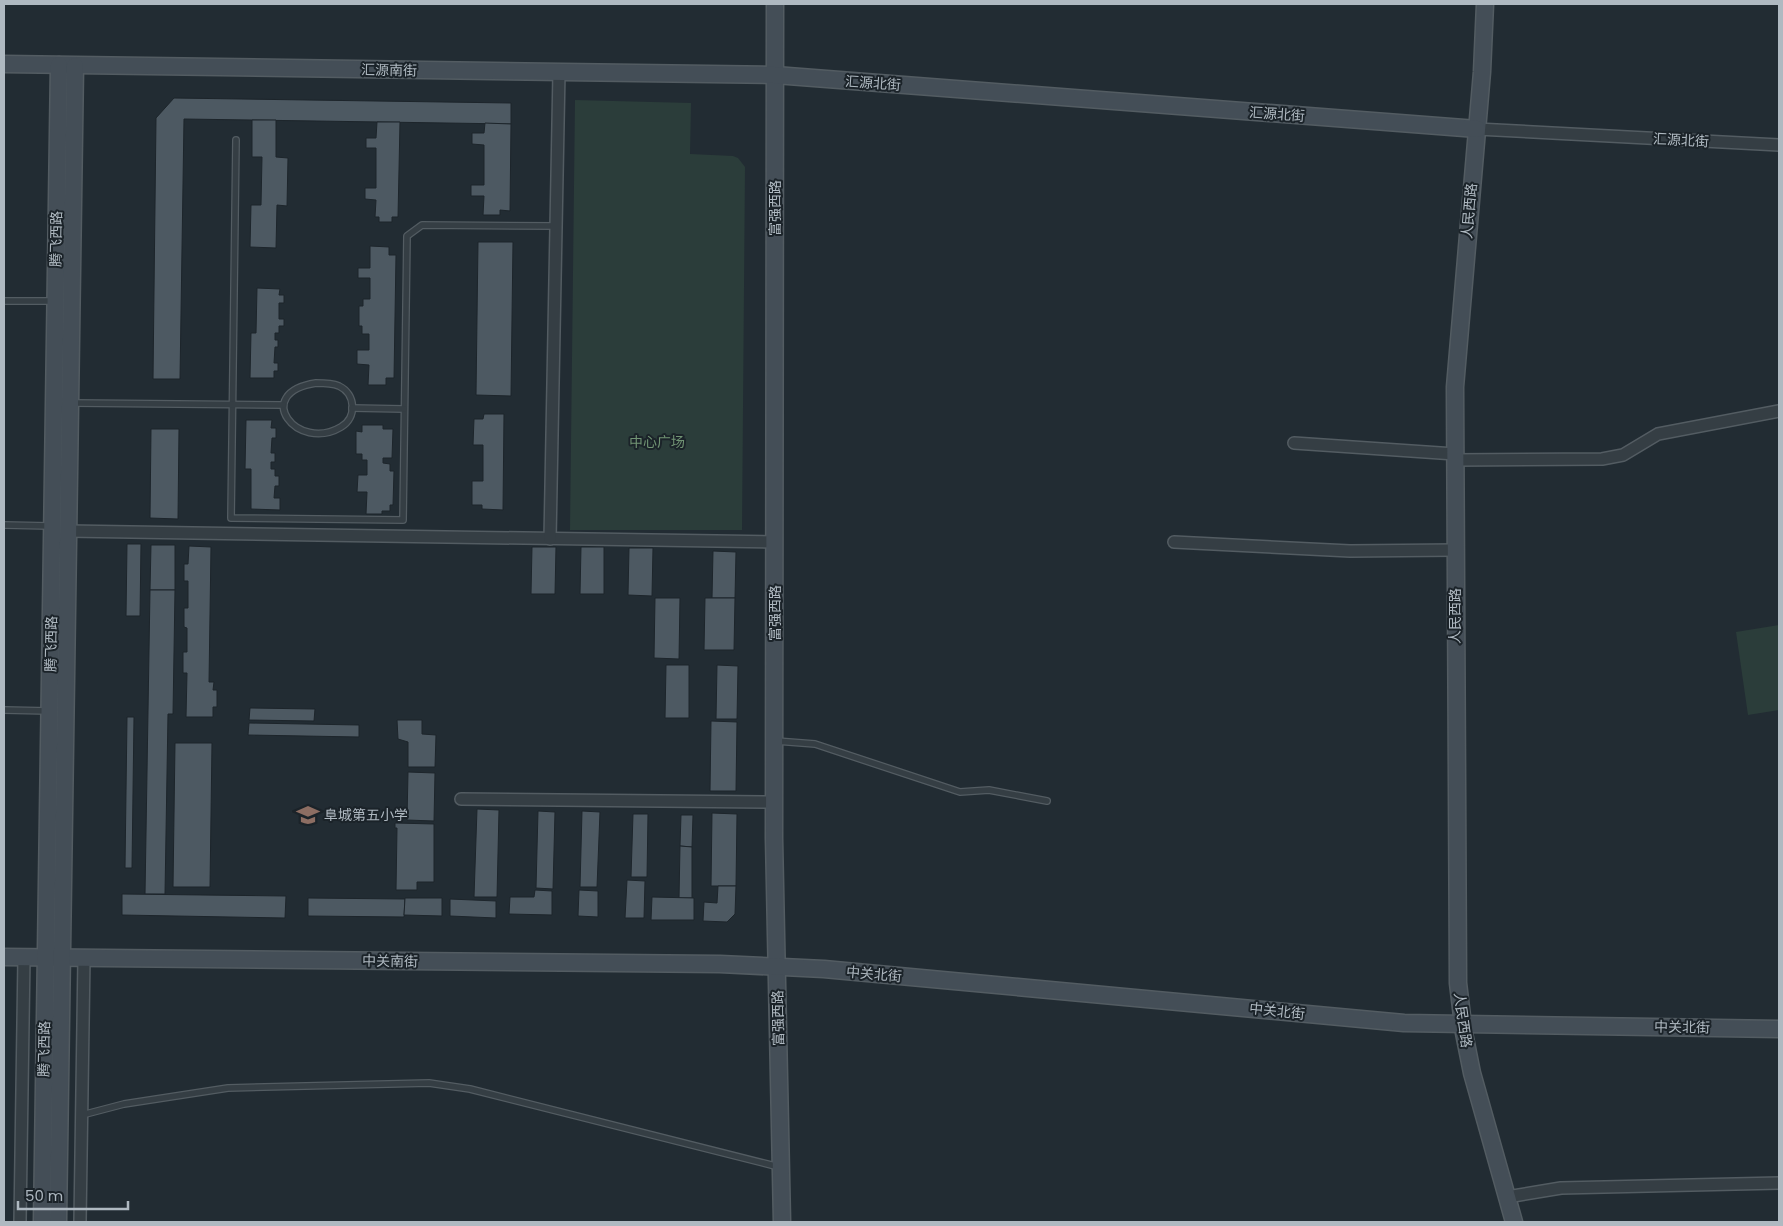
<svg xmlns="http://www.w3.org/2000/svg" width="1783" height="1226" viewBox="0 0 1783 1226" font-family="Poppins,'Noto Sans SC',sans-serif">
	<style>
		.green { fill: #2b3d3a }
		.building { fill: #4d5962; stroke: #1d252b }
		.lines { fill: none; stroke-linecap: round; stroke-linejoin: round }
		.lane-casing { stroke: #535c62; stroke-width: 8 }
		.street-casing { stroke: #535c62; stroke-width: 14 }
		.secondary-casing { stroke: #535c62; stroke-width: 19 }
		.lane { stroke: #353e44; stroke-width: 5.5 }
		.street { stroke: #353e44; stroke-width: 11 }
		.secondary { stroke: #444e57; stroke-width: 16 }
		.labels { text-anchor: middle; stroke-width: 4; stroke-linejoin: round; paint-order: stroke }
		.street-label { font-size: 14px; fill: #afb9c1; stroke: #1b2329 }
		.park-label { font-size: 14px; fill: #719474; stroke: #1b2329 }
		.poi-label { font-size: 14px; fill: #afb9c1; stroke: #1b2329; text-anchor: start }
	</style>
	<rect width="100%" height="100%" fill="#222c33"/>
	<g class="green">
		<polygon points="575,100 691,103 690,154 733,156 738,158 745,167 742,530 570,530"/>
		<polygon points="1779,625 1779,710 1748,715 1736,632"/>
	</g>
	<g class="building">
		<polygon points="174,98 511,103 511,124 184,119 180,379 153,379 156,118"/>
		<polygon points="252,120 276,120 276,157 288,158 287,206 277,205 276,248 250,247 251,205 261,205 262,157 252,157"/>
		<polygon points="377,122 400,122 398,217 392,217 392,222 379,222 379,217 375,217 376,200 365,199 365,188 376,188 376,148 366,148 366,138 376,138"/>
		<polygon points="485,123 511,124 510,211 500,210 500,215 483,215 484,196 471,196 471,185 484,185 484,145 472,144 472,133 484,133"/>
		<polygon points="478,242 513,242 511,396 476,395"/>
		<polygon points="370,246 389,247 389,255 396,255 394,378 386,378 386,385 368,385 369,365 357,364 357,350 369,350 369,334 362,334 362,326 359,326 359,306 363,306 363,299 370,299 370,278 358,278 358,268 370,268"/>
		<polygon points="257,288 280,289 279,295 284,295 284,303 279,303 279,319 284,319 284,326 279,326 279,333 275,333 275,340 278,340 278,347 275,347 274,363 278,363 278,371 274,371 274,378 250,378 251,333 256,333"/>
		<polygon points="484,414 504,414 503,510 482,509 482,505 472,505 472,481 483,481 483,445 473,445 474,419 483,419"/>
		<polygon points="246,420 272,420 271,428 276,428 276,438 272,438 271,453 275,453 275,462 271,462 271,469 275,469 275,476 279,476 279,486 275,486 274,498 280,498 280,510 251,509 251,469 245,469"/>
		<polygon points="362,425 383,425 383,429 393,429 392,458 383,458 383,463 390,464 390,471 394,471 393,505 390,505 390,511 382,511 382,514 366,514 367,492 357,492 358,475 367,475 367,460 362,460 362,454 356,454 356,431 362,432"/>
		<polygon points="151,429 179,429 178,519 150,518"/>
		<polygon points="127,544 141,544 140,616 126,616"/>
		<polygon points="151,545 175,545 175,590 150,590"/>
		<polygon points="189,546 211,547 209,682 214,682 213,690 217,690 217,707 213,707 213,717 186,717 187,673 183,673 183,652 187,652 187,628 184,627 184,608 188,608 188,581 184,581 184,564 188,564"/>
		<polygon points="532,547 556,547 555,594 531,594"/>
		<polygon points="581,547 604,547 604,594 580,594"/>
		<polygon points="629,548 653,548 652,596 628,595"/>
		<polygon points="713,551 736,552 735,598 712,598"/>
		<polygon points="150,590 175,590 173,714 168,714 165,894 145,894"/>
		<polygon points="655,598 680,598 679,659 654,658"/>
		<polygon points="705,598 735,598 734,650 704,650"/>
		<polygon points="666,665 689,665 689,718 665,718"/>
		<polygon points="717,665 738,666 737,719 716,719"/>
		<polygon points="250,708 315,709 314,721 249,720"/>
		<polygon points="127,717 134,717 132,868 125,868"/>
		<polygon points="397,720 422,720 422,734 436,735 435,767 408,767 408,742 398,739"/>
		<polygon points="711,721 737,722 736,791 710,791"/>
		<polygon points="249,723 359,725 359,737 248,735"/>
		<polygon points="175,743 212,743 210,887 173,887"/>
		<polygon points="408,772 435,773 434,821 407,820"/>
		<polygon points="477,809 499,810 497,897 474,897"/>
		<polygon points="538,811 555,812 553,889 536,888"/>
		<polygon points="582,811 600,812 597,887 580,887"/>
		<polygon points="712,813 737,814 736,886 711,886"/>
		<polygon points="633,814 648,814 647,877 631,877"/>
		<polygon points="681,815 693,815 692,847 680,846"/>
		<polygon points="395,823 434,824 434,882 417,882 417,890 396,890 397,828 395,828"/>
		<polygon points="680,846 692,847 692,898 679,898"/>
		<polygon points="627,880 645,881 644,918 625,918"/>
		<polygon points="718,886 736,886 735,914 727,922 703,921 704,902 717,903"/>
		<polygon points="535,890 552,891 552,915 509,914 510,897 534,897"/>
		<polygon points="579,890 598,891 598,917 578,916"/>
		<polygon points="122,894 286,896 285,918 122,915"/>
		<polygon points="652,897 694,898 694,920 651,920"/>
		<polygon points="308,898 405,899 404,917 308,916"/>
		<polygon points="405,898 442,898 442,916 404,915"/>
		<polygon points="450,899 496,901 496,918 450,916"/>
	</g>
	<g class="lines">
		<defs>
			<g id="lane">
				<polyline points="236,140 231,518 403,520 407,236 422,225 556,226"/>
				<polyline points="4,301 53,301"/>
				<path d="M316 383C324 383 332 383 339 386 356 394 357 418 341 427 297 453 251 393 316 383Z"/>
				<polyline points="73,403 283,405"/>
				<polyline points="352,408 404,409"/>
				<polyline points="4,525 50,526"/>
				<polyline points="4,710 49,711"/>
				<polyline points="776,741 815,744 960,792 989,790 1047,801"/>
				<polyline points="82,1115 124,1104 228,1088 429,1083 470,1089 779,1167"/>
			</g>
			<g id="street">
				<polyline points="1477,129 1779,145"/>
				<polyline points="1294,443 1455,454"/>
				<polyline points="1455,460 1602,459 1623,455 1658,434 1779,411"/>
				<polyline points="68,531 775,542"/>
				<polyline points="550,539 559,72"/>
				<polyline points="1174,542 1350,551 1455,550"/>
				<polyline points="461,799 774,802"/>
				<polyline points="1507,1197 1561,1188 1779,1183"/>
				<polyline points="20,1222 24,957"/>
				<polyline points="80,1222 84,958"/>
			</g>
			<g id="secondary">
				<polyline points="775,4 774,838 782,1222"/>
				<polyline points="1485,4 1482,72 1455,387 1458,983 1464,1033 1472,1073 1514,1222"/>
				<polyline points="4,64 775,75 1477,129"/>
				<polyline points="4,957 720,964 824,969 1404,1023 1779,1029"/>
				<polyline points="42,1222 59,65"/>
				<polyline points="58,1222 75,66"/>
			</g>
		</defs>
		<use href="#lane" class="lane-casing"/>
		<use href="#street" class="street-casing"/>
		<use href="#secondary" class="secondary-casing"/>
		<use href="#lane" class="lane"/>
		<use href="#street" class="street"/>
		<use href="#secondary" class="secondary"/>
	</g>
	<defs>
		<symbol id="school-bare" viewBox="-9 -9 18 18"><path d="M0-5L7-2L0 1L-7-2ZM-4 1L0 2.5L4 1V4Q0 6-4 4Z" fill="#8d6e63" stroke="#1b2329" stroke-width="2.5" paint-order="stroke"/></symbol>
	</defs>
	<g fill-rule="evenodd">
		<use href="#school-bare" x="292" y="799" width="32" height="32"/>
	</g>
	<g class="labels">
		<g class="street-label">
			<text transform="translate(389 70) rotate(1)" y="5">汇源南街</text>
			<text transform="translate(873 83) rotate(4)" y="5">汇源北街</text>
			<text transform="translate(1277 114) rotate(4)" y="5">汇源北街</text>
			<text transform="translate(1681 140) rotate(3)" y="5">汇源北街</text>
			<text transform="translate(775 208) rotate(-90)" y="5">富强西路</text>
			<text transform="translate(1469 211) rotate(-85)" y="5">人民西路</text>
			<text transform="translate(56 239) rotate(-89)" y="5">腾飞西路</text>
			<text transform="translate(775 613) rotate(-90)" y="5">富强西路</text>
			<text transform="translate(1455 616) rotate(-90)" y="5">人民西路</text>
			<text transform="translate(51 644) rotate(-89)" y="5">腾飞西路</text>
			<text transform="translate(390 961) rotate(1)" y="5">中关南街</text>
			<text transform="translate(874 974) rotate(5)" y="5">中关北街</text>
			<text transform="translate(1277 1011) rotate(6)" y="5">中关北街</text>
			<text transform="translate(778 1018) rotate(-91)" y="5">富强西路</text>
			<text transform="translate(1463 1020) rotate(82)" y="5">人民西路</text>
			<text transform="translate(1682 1027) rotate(1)" y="5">中关北街</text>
			<text transform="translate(44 1049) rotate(-89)" y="5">腾飞西路</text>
		</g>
		<g class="park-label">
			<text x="657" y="447">中心广场</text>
		</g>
		<g class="poi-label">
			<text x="324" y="820">阜城第五小学</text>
		</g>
	</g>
	<rect width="1783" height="1226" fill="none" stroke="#afb9c1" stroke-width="10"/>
	<path d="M18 1201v8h110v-8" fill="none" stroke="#afb9c1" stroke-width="2.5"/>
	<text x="25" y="1201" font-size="15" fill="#afb9c1" stroke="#1b2329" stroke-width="4" paint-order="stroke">50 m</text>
</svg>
